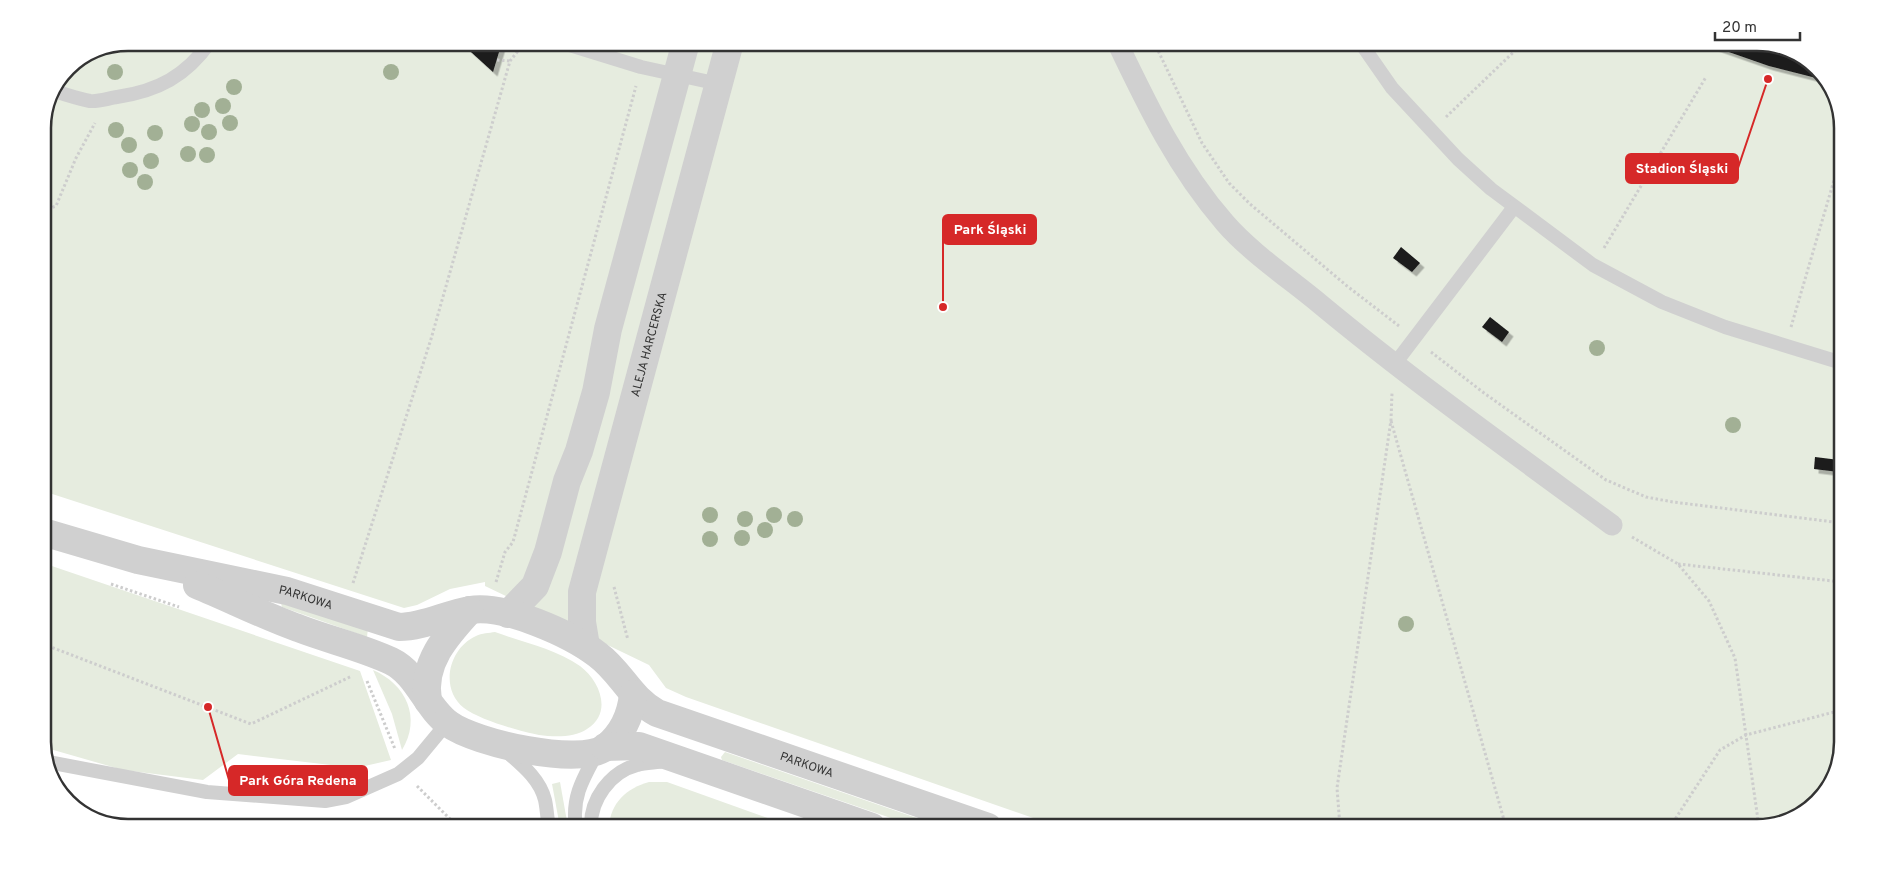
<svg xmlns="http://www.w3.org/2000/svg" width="1885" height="870" viewBox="0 0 1885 870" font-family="Overpass,sans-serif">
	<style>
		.green { fill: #e6ecdf }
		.building { fill: #1a1a1a; filter: url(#shadow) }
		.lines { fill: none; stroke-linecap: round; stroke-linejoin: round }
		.path { stroke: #cdcdcd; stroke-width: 3; stroke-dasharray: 2.5 2.5; stroke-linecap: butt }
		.service { stroke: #d0d0d0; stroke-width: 14 }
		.pedestrian { stroke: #d0d0d0; stroke-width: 21 }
		.minor { stroke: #d0d0d0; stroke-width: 28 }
		.tertiary { stroke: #d0d0d0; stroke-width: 28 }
		.tree { fill: #a2b095 }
		.labels { text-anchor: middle; stroke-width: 5; stroke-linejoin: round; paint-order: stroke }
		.street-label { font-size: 12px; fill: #333; stroke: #fff }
		.rim { fill: none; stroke: #333; stroke-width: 2.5 }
		.leader { fill: none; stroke: #d62828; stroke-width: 2 }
		.callout-dot { fill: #d62828; stroke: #fff; stroke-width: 2 }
		.callout { fill: #d62828; stroke: #d62828; stroke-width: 2 }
		.callout-label { font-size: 14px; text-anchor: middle; font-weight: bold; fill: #fff }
	</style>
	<defs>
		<filter id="shadow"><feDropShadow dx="4.5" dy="4.5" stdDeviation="0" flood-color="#0004"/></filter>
	</defs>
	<rect width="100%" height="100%" fill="#fff"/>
	<g class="green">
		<polygon points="1757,42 1790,49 1828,80 1842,123 1842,742 1836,775 1804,813 1757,827 1059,827 686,697 666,688 649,665 485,586 485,582 450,589 417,605 404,608 43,491 43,123 68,67 96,49 128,43"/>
		<polygon points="43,563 360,671 391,760 356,768 238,754 203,780 123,770 43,747"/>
		<polygon points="281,603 368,628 367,637 282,607"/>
		<path d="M495 632C522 642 556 649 580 666 600 681 613 713 587 729 574 738 554 737 539 735 519 731 480 720 464 708 439 688 449 648 476 636 482 633 489 633 495 632Z"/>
		<path d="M373 670C406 684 422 718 402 750L392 714Z"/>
		<polygon points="725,752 943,827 917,827 722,760 721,757"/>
		<polygon points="560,782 568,827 560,827 552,784"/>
		<path d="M649 782H667L793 827H609C610 803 627 788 649 782Z"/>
	</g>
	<g class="building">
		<polygon points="460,42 502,42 493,72"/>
		<polygon points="1757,42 1790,49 1828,81 1769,66 1703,43"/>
		<polygon points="1401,247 1420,263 1412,272 1393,258"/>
		<polygon points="1490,317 1509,332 1502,342 1482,327"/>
		<polygon points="1815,457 1839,460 1839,472 1814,469"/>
		<polygon points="84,812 162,827 128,827 95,821"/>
		<polygon points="254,818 302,827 252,827"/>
	</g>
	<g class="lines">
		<g class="path">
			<polyline points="1154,42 1202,143 1229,183 1250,204 1347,286 1399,326"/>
			<polyline points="497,60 510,61"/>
			<polyline points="1446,117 1524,42"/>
			<polyline points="43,211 56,206 76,158 95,123"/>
			<polyline points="1604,248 1706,77"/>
			<polyline points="1791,327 1842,153"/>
			<polyline points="1431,352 1484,393 1606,480 1646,497 1673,502 1842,523"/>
			<polyline points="1391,421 1506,827"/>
			<polyline points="43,500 52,503"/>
			<polyline points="1632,537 1678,564 1709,601 1735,658 1759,827"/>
			<polyline points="1678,564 1842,582"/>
			<polyline points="496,582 505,552 513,542 636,86"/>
			<polyline points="353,583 431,339 510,61 525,42"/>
			<polyline points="111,584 179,607"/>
			<polyline points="614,587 628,640"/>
			<polyline points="43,644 251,724 352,676"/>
			<polyline points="367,681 395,749"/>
			<polyline points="417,786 458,827"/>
			<polyline points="1340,827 1337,788 1391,420 1392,393"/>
			<polyline points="1670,827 1720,750 1746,735 1842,710"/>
		</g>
		<g class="service">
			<polyline points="560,42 641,67 719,84"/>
			<polyline points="1360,42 1392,88 1458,159 1491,189 1593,265 1662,302 1725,327 1842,363"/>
			<path d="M57 92C68 95 79 99 90 101 98 102 109 98 117 97 158 91 186 76 210 42"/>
			<polyline points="1394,365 1514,207"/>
			<path d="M506 751C522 765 540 779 545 800 547 809 547 818 549 827"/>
			<polyline points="48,762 207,792 325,801 346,797 398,774 418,758 447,723"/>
			<path d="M576 827C571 797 584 777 598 751"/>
			<path d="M591 827C590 800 610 772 637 765 646 762 656 763 665 761"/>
		</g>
		<path class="pedestrian" d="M1117 42C1148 107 1178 169 1225 223 1251 253 1290 279 1320 304 1414 382 1514 453 1612 525"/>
		<g class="minor">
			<polyline points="508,614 535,586 548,552 567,481 579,451 596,392 608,329 686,42"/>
			<path id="s1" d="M586 646 582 622V592L730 42"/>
		</g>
		<g class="tertiary">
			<path id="s2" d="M43 532 138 560 287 591 399 627C424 627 446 614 470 610 504 604 571 634 598 655 621 672 630 698 657 713L988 827"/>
			<path d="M197 585C231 599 264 616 298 628 329 640 361 647 391 661 418 674 426 708 449 724 475 743 580 767 606 747 622 734 631 715 633 694"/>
			<path d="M428 701C421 663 447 635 470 610"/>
			<polyline points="605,747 639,746 872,827"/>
		</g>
	</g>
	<g class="tree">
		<circle cx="115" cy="72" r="8"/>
		<circle cx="391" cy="72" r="8"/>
		<circle cx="234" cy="87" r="8"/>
		<circle cx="223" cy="106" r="8"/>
		<circle cx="202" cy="110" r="8"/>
		<circle cx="230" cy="123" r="8"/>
		<circle cx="192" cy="124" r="8"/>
		<circle cx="116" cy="130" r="8"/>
		<circle cx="209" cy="132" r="8"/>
		<circle cx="155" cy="133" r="8"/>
		<circle cx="129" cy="145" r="8"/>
		<circle cx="188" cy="154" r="8"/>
		<circle cx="207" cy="155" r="8"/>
		<circle cx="151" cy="161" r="8"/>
		<circle cx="130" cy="170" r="8"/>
		<circle cx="145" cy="182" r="8"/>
		<circle cx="1597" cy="348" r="8"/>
		<circle cx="1733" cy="425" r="8"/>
		<circle cx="710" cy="515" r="8"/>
		<circle cx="774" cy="515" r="8"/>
		<circle cx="745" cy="519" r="8"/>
		<circle cx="795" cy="519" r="8"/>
		<circle cx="765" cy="530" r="8"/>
		<circle cx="742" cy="538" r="8"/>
		<circle cx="710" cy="539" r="8"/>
		<circle cx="1406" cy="624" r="8"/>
	</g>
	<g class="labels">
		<g class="street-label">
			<text dy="4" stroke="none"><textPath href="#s1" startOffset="311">ALEJA HARCERSKA</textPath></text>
			<text dy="4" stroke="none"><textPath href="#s2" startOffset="271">PARKOWA</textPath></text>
			<text dy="4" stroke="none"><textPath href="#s2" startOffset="822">PARKOWA</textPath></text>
		</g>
	</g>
	<path d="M0 0H1885V870H0ZM128 51H1757A77 77 0 0 1 1834 128V742A77 77 0 0 1 1757 819H128A77 77 0 0 1 51 742V128A77 77 0 0 1 128 51Z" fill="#fff" fill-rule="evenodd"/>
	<path class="rim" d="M128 51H1757A77 77 0 0 1 1834 128V742A77 77 0 0 1 1757 819H128A77 77 0 0 1 51 742V128A77 77 0 0 1 128 51Z"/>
	<path class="leader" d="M1768 79L1738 168M943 307L943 230M208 707L229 780"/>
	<g class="callout-dot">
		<circle cx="1768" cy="79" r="5"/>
		<circle cx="943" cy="307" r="5"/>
		<circle cx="208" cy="707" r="5"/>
	</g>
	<g class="callout">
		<rect x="1626" y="154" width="112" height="29" rx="5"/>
		<rect x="943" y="215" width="93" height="29" rx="5"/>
		<rect x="229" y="766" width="138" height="29" rx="5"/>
	</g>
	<g class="callout-label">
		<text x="1682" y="173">Stadion Śląski</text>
		<text x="990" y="234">Park Śląski</text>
		<text x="298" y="785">Park Góra Redena</text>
	</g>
	<path d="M1715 32v8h85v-8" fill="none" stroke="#333333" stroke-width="2.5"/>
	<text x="1722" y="32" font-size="15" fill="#333333" stroke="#ffffff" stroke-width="4" paint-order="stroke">20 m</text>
</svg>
